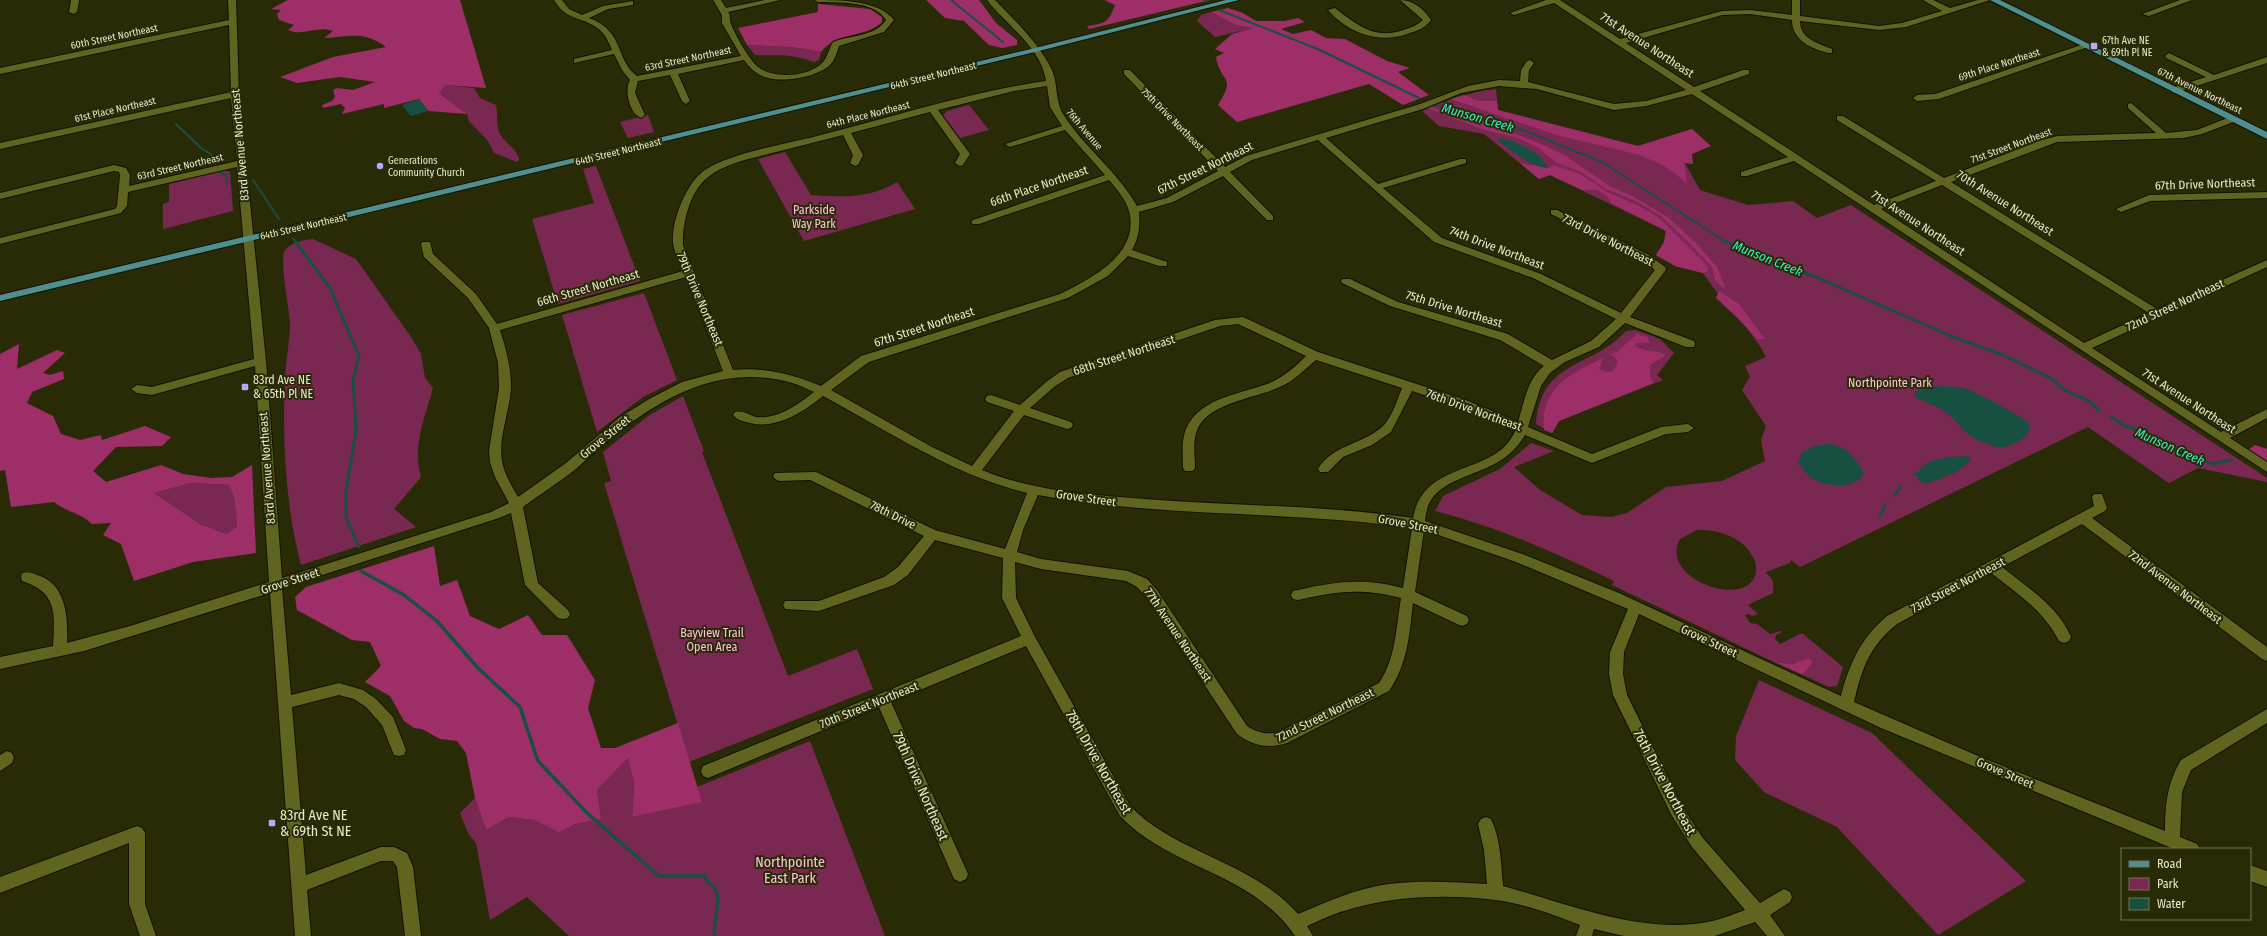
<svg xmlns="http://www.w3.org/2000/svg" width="2267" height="936" viewBox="0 0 2267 936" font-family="'Fira Sans Condensed',sans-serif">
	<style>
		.green { fill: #792851; fill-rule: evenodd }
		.forest { fill: #9e2e68; fill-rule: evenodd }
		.water { fill: #175041 }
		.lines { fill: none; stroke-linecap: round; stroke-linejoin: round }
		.stream-far2 { stroke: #175041; stroke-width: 2 }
		.stream-far1 { stroke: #175041; stroke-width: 3 }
		.stream { stroke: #175041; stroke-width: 3.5 }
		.minor-casing { stroke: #121301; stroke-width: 2 }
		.major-casing { stroke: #121301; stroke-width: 2 }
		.minor { fill: #60641f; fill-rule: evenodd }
		.major { fill: #508f90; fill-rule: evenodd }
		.poi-dot { fill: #b9aaf7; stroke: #292b07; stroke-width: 1.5 }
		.labels { text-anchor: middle; stroke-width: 4; stroke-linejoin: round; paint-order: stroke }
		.far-street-label { font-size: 10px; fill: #e6eac8; stroke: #292b07 }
		.far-poi-label { font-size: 10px; fill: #e6eac8; stroke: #292b07; text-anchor: start }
		.street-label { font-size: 12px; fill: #e6eac8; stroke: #292b07 }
		.park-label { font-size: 12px; fill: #fec2da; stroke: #292b07 }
		.poi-label { font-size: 12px; fill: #e6eac8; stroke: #292b07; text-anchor: start }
		.water-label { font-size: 13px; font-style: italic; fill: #3cecc3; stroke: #292b07 }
		.near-street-label { font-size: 14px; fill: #e6eac8; stroke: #292b07 }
		.near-poi-label { font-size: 14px; fill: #e6eac8; stroke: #292b07; text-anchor: start }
		.near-park-label { font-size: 14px; fill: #fec2da; stroke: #292b07 }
	</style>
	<rect width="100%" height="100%" fill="#292b07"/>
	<g class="green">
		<polygon points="1211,12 1235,25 1254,28 1215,37 1197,21 1201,15"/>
		<path d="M747 45 792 47 821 52 819 60 814 62C789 53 780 56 755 55Z"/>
		<path d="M446 85 474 88 480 98 496 105C498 113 496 127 500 134 505 143 516 148 519 159L517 162 494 153 488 141 469 121 467 114 439 93Z"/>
		<path d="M1496 89 1498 110 1638 146 1692 129 1681 156 1700 190 1748 205 1793 201 1817 218 1851 205 2267 478V482L2198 468 2169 483 2088 427 1800 567 1791 560 1790 563 1766 572 1773 581V593L1748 605 1758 614 1752 616 1749 614 1745 615 1750 623 1757 624 1770 634 1781 631 1782 632 1776 635 1775 639 1780 644 1802 633 1843 667 1837 686 1829 687 1803 675 1813 662 1793 664 1774 662 1612 585 1614 581C1556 553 1498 527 1435 511L1443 496 1500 469 1531 443 1554 451 1514 467 1540 490 1582 515 1611 517 1627 513 1666 487 1722 481 1765 461 1761 440 1766 426 1742 390 1750 377 1745 366 1766 357C1754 333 1736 316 1716 298L1718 294 1703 273 1675 266 1656 255 1664 242 1666 231 1550 175 1539 179 1484 134 1439 126 1422 111C1446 100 1469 92 1496 89ZM1697 530C1715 529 1732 534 1745 546 1751 553 1757 561 1756 571 1751 612 1657 579 1680 539Z"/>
		<polygon points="969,105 989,130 960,138 943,115 947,111"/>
		<polygon points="648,115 654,132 628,138 620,122"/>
		<path d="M785 152 811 195C841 197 870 199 897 182L915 209 804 241 758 159Z"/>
		<polygon points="596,166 640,281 558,304 532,219 594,203 583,169"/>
		<polygon points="224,170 230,172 233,211 163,229 163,204 169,202 169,184"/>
		<path d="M313 239 356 259 411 337 421 354 425 378 433 388C425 418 412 445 421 477L394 509 416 527 301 565C286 508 282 442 285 383 285 363 290 342 290 322 289 308 279 259 285 250 291 242 304 240 313 239Z"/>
		<polygon points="644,293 677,380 643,397 597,432 562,315"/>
		<path d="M1636 330 1660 339 1674 353 1657 375 1663 380 1559 421 1552 433 1536 424C1541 359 1591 369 1626 331Z"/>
		<polygon points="683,396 704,451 702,452 788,676 857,649 873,689 689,762 604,483 611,481 603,452 648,416"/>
		<polygon points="191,483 229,485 234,497 237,526 227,534 200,524 153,493"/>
		<polygon points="1759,680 1872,733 2026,881 1938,935 1837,827 1764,792 1735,760 1736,736"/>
		<polygon points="810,741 885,936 569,936 527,897 490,920 476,843 468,833 460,813 475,798 486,830 509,817 534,820 559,831 576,824 601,819 597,790 628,758 634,783 632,817 701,802 697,787"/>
	</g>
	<g class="forest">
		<path d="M288 0H460L486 88 446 85 439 93 467 114 428 111 419 99 384 108V104L342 114 345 108 341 104 323 108 322 105 332 101 335 97 333 90 337 88 353 90 375 82 340 77 297 83 280 77 333 57 386 47C363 30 350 37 324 38L333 31C317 25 303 37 288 30L294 25 279 20 277 14 281 10 271 9Z"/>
		<polygon points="926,0 979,0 996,23 1017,40 1017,45 1002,48 989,45 964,21 945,18"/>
		<path d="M1104 0H1210L1089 29 1087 26C1106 23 1108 23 1115 5Z"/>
		<path d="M818 4 870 9 882 17V22C864 39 839 30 821 52L792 47 747 45 738 28 818 12Z"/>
		<path d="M1228 8 1243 13 1256 21H1284L1298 18 1305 22 1281 29 1293 34 1311 30 1326 38 1345 39 1387 61 1410 68 1398 72 1429 95 1403 105 1369 84 1237 122 1218 105C1237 74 1221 85 1216 57L1224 53 1215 49 1232 34 1253 28 1235 25 1211 12Z"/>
		<polygon points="1464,95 1479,101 1497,101 1498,110 1638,146 1692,129 1711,146 1692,154 1693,164 1684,163 1687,183 1666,167 1640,155 1556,135 1451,99"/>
		<polygon points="1430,107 1500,128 1539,143 1566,156 1608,185 1634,197 1669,218 1697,244 1717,267 1726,290 1715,280 1712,267 1688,242 1661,216 1636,201 1606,189 1581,172 1555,162 1539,148 1518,138 1484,130 1428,108"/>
		<polygon points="1520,163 1549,168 1553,165 1580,174 1609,193 1639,206 1658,217 1703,261 1708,268 1708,271 1703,273 1675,266 1656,255 1664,242 1666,231 1611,203 1608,197 1598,190 1582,190 1550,175 1539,179"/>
		<polygon points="1719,291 1739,304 1765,339 1757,339 1738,318 1716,298"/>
		<path d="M1637 334 1648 337 1649 343H1636L1635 346C1647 353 1655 349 1666 355L1650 365V376L1653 383 1559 421 1552 433 1544 430C1540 388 1570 374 1603 358L1599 369 1607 372 1613 371 1618 362 1616 358 1610 354 1617 352Z"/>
		<path d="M19 344 17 369 57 350 65 353 43 373 50 375 63 371 64 379 32 392 27 403 53 416 61 434 80 440 101 435 102 440 145 426 171 437 162 446 116 447 93 471 106 482 161 465 183 474 212 478 232 477 252 465 256 553 193 562 134 581 121 544 103 535 111 523 92 524C81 513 66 512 54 502L11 507 5 470 0 471V354ZM191 483 229 485 234 497 237 526 227 534 200 524 154 493Z"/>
		<polygon points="2255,445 2267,449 2267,463 2248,450"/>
		<polygon points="434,546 440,586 457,580 470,616 499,629 528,615 542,635 567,635 595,680 588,708 601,748 615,748 678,723 702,802 632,817 634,783 628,758 597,790 601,819 576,824 559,832 534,820 509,817 486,830 475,798 466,753 457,741 440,739 422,729 414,728 404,721 390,696 365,682 381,666 370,642 352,640 297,610 295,597 306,587"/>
		<polygon points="1808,658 1813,662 1803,675 1774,662 1793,664"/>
	</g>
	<g class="water">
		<polygon points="419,99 428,111 411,116 402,105"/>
		<path d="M1498 138C1511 138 1545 154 1547 168 1527 165 1513 152 1498 140Z"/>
		<path d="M1939 386C1947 387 1957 386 1964 388 1972 390 2024 417 2028 423 2036 435 2013 446 2004 447 1995 448 1985 443 1977 440 1964 434 1957 420 1945 412 1936 405 1925 403 1915 397V391Z"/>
		<path d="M1830 444C1847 447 1857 459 1864 474 1854 491 1822 487 1809 476 1805 472 1802 467 1798 463L1802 452 1817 445Z"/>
		<path d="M1965 456 1971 457 1970 461 1957 472 1926 484 1918 480C1915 458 1949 457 1965 456Z"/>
	</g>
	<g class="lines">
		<g class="stream-far2">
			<polyline points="951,0 1003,42"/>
			<polyline points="1204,0 1206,1"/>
			<polyline points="1219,10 1320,50 1419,98"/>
			<polyline points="1436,105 1508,124 1602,162 1726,242"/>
			<polyline points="176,124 201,148 218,159"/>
			<polyline points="218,172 226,175 227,184"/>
			<polyline points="253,180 279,219"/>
			<polyline points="293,238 296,242"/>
		</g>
		<g class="stream-far1">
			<polyline points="295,241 330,288 359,356 353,380 356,430 346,491 346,517 359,547"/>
			<path d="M1725 241 1754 255 1816 277 1953 337 2003 355 2054 380C2062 391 2075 395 2087 400 2091 401 2096 408 2099 411"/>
			<polyline points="2111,417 2123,425 2158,438 2211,464 2232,460"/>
			<polyline points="1914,474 1917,474"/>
			<polyline points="1894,495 1901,487"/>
			<polyline points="1880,516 1885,505"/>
		</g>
		<path class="stream" d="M361 571 404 595 437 621 478 668 520 707 538 761 588 814 659 876H705L707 882C728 892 711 918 715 936"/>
		<defs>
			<g id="minor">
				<polygon points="71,0 79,0 77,12 73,14 69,12"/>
				<path d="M228 0H236L239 94 266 361 282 578 491 512 509 503 495 477 490 462 489 451 499 388 498 363 489 328 468 298 424 257 421 244 422 242H430L433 254 476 294 497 324 683 271C680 263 674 252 673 243 671 223 685 187 700 174 723 154 786 144 817 136 893 117 969 92 1046 81 1041 47 1006 25 987 0H995C1015 21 1038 42 1051 68 1059 84 1054 101 1065 117 1086 149 1118 172 1137 206L1167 198 1218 171 1124 74V70H1130L1225 167 1246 156 1417 105 1468 86 1499 80 1520 81 1521 70 1527 61 1530 60 1534 63 1529 70 1528 82 1614 104 1646 101 1686 90 1554 3 1514 15 1510 13 1546 0H1560L1620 39 1722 11 1750 10 1792 15V0H1800V16L1879 26 1902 23 1942 11 1923 0H1933L1950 8 1978 0H1990L1906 27 1879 30 1800 21C1800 39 1818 43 1832 49V53H1829C1811 49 1792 40 1792 20L1750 14 1722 15 1626 43 1694 87 1743 70H1749V74L1700 91 1874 205 1936 181 1837 120V116H1843L1944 178 2039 141 2057 136 2156 133 2128 108V104L2131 103 2166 133 2197 130 2230 117H2236V121L2202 134 2183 138 2057 142 1951 182 2157 309 2267 260V267L2092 348 2221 432 2267 409V418L2230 438 2267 462V472L1794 161 1747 176H1741V172L1788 157 1692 94 1646 106 1614 110 1537 89 1499 86 1461 93 1423 109 1326 138 1378 184 1460 159H1466V163L1383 188 1442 238 1541 274 1621 313 1655 270 1641 259 1551 214V210H1557L1649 255 1665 267 1666 269 1665 271 1630 317 1694 341 1695 344 1694 347H1686L1625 323 1599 347 1565 362 1550 373 1541 386 1528 427 1592 454 1661 427 1688 424 1694 428 1688 432 1666 434 1592 463 1525 435C1501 477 1452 470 1431 500 1427 506 1426 514 1425 521L1525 555 1619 593 1841 696C1849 664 1861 638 1887 616L2094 506 2092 497 2094 494H2102L2107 508 2105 511 2092 518 2267 647V661L2262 659 2082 524 2002 567C2028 588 2057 605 2071 637L2069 641 2064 643 2059 641C2044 611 2017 593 1991 573L1897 624C1869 647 1862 668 1854 702L1978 756 2165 831C2165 805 2167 783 2181 760L2267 709V723L2191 770 2182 792 2180 837 2197 844 2200 849H2174L1881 728 1639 614 1624 652 1623 674 1627 695 1682 806 1702 837 1760 903 1784 889 1790 892 1792 897 1790 902 1770 915 1785 936H1767L1755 922 1715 936H1624L1594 929 1592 936H1576L1580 925C1554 915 1522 903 1495 900 1445 894 1392 896 1344 911 1332 914 1319 921 1307 926L1313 936H1295C1252 872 1170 869 1120 816L1026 646 891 702 968 874 966 879 960 882 954 879 879 707 708 778 703 776 701 771 703 766 1021 636 1002 598 1003 558 935 540 908 575 894 585 819 611 785 609 783 605 785 601H819L884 577 898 567 924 536 810 480 779 481 775 479 773 476 775 473 816 472 935 530 1005 549 1027 493C953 475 890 432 823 396 802 413 774 431 746 422 742 421 736 419 733 415L735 412C743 410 749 415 756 417 777 420 799 404 814 392 805 388 795 383 785 381 702 362 635 415 577 468 560 482 540 494 523 507L538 583 568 610 570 614 568 618 563 619 558 618 525 585 511 513 499 518 282 588 291 695 339 683 363 690 376 699 393 717 406 750 404 755 399 756 394 755 382 725 366 707 354 699 339 695 292 707 306 875 381 847H394L407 853 413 867 421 936H405L397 867 393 861H381L307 890 311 936H295L270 593 84 651 0 669V657L53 646C55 613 57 592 22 581L21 577 22 573C29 571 34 574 40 576 67 586 68 619 67 643L130 626 269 582 255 366 152 395 137 393 131 389 137 385 152 387 254 359 237 167 128 192 127 206 121 213 0 244V238L115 209 117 206 120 175 119 172 114 171 0 199V193L114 165 126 168 130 175 129 186 237 161 231 98 0 149V143L231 92 229 25 0 74V68L229 20ZM1047 86 1050 107 1062 126 1005 144 1010 147 1065 130 1105 175 973 220 971 222 973 224H979L1109 180C1116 188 1126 200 1129 211 1140 254 1092 278 1060 294L861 356 821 386C792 374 765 367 733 370L683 245C682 224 690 191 707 178 725 163 750 159 772 153 796 147 820 141 843 135L853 155 850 163 855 166 858 165 863 155 851 133 930 112 960 154 955 163 960 166 963 165 970 154 938 110 1014 91ZM1318 140 1434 242 1533 278 1616 319 1591 341 1552 360 1508 334 1398 302 1350 279H1342L1341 281 1342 283 1390 306 1500 340 1544 366C1527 379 1524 403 1518 422L1466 400 1318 352 1243 317 1215 320 1060 372 1046 382 1020 405 991 395 987 396 985 399 987 402 1014 411 972 466 932 447 831 390 869 362 1068 298 1108 276 1128 256 1159 266H1167V262L1132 250C1139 237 1140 227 1139 212L1173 202 1223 176 1267 220H1273V216L1230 172 1252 160ZM1942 185 2149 313 2084 343 1881 209ZM686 277 723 371 682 382 651 398 620 417 566 463 518 497C512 486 504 474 502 461 498 437 510 411 511 387 511 367 506 349 500 330ZM1238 324 1306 356C1296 366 1285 376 1272 382 1244 394 1200 396 1186 429 1181 441 1183 455 1183 468L1185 471H1193L1195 468C1195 455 1192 440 1198 428 1210 402 1258 398 1282 386 1295 380 1305 369 1316 360L1402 388C1397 400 1392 418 1382 427 1363 444 1332 445 1318 469L1320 472H1328L1343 457 1372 445 1391 432 1412 391 1458 406 1515 431C1496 477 1424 458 1413 518 1324 505 1235 506 1145 499 1091 495 1032 491 982 470L1024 415 1067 429 1071 428 1073 425 1071 422 1030 408 1054 387 1068 378 1220 326ZM1038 495C1161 518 1288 510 1412 528L1403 588C1364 578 1337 581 1298 590L1293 591 1291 595 1293 599 1298 600C1337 591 1362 588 1401 598 1396 628 1396 658 1379 683L1279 732C1267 735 1258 733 1247 726L1157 590 1147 579 1128 571 1041 559 1017 552 1023 530ZM1424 530 1516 562 1628 609 1610 652 1609 674 1613 695 1672 816 1692 847 1745 910C1734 914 1724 918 1713 921 1643 936 1569 904 1503 886 1501 864 1501 840 1491 819L1486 817 1481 819 1478 824 1484 850 1487 884C1455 882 1422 880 1389 884 1357 888 1327 902 1298 914 1252 861 1178 855 1130 806L1034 635 1016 598 1015 562 1041 569 1126 581 1137 587 1147 598 1237 734C1253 746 1268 749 1287 743L1389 691C1408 663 1409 636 1413 603L1457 624 1462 626 1467 624 1469 620 1467 616 1415 592Z"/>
				<path d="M554 0H562L569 9 582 15 603 6 633 1V5L608 9 589 18C625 31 615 60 637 76L741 56 722 23V15L713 0H721L726 8 765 0H780L728 12C731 16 729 20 731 24 735 35 749 59 757 66 772 80 810 77 823 62 828 56 829 48 833 42 850 35 875 37 886 20 874 0 838 3 818 2L814 0C840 0 879 0 894 20L884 32 839 46C837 52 835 60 830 65 816 78 779 84 762 76 754 72 749 67 744 60L678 74 690 101 686 104 682 101 670 75 638 81 635 93 645 115 641 118C629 114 624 89 630 80L622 70 614 54 574 63V59L612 50C609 43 606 36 601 31 585 16 566 22 554 0Z"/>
				<path d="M1400 0C1413 0 1424 9 1431 20 1425 28 1417 31 1407 34 1378 44 1348 33 1328 10L1335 8C1357 25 1375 40 1403 30 1411 28 1417 25 1423 20Z"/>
				<polygon points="2180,0 2192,0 2149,16 2142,14"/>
				<polygon points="2084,44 2091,46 1939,99 1917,101 1913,98 1917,95 1935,94"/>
				<polygon points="2169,53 2214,75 2267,57 2267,63 2175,93 2172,92 2172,88 2206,77 2166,58 2165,56"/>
				<polygon points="2267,192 2267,198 2150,201 2121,212 2116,209 2149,195"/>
				<polygon points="7,751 12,753 14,758 12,763 0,771 0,755"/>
				<polygon points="137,826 142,828 145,833 145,904 156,936 140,936 129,904 129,843 0,893 0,877"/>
				<polygon points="2250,865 2267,871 2267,887 2250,881"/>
			</g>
			<g id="major">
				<polygon points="1226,0 1239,0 1035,52 0,301 0,295 1035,48"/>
				<polygon points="1990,0 2000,0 2267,132 2267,139"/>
			</g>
		</defs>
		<use href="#minor" class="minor-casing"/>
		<use href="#major" class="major-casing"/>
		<use href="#minor" class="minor"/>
		<use href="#major" class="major"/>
	</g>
	<g class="poi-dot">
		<rect x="2090" y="42" width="8" height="8" rx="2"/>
		<circle cx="380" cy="166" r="4"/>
		<rect x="241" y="383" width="8" height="8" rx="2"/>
		<rect x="268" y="819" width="8" height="8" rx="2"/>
	</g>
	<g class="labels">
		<g class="far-street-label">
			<text transform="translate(114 36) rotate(-12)" y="4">60th Street Northeast</text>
			<text transform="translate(688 58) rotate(-12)" y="4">63rd Street Northeast</text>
			<text transform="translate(1999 64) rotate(-18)" y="4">69th Place Northeast</text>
			<text transform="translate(933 75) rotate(-14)" y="4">64th Street Northeast</text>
			<text transform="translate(2200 90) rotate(26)" y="4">67th Avenue Northeast</text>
			<text transform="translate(115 109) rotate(-13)" y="4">61st Place Northeast</text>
			<text transform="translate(868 114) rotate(-14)" y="4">64th Place Northeast</text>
			<text transform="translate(1173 119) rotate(45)" y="4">75th Drive Northeast</text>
			<text transform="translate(1085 129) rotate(50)" y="4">76th Avenue</text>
			<text transform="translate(2011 145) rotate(-20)" y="4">71st Street Northeast</text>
			<text transform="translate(618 151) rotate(-14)" y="4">64th Street Northeast</text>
			<text transform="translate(180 166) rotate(-13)" y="4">63rd Street Northeast</text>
			<text transform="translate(303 226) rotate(-13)" y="4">64th Street Northeast</text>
		</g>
		<g class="far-poi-label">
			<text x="2102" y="44">67th Ave NE<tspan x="2102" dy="12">&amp; 69th Pl NE</tspan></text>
			<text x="388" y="164">Generations<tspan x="388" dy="12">Community Church</tspan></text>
		</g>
		<g class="street-label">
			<text transform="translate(1647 45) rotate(33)" y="4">71st Avenue Northeast</text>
			<text transform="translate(240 145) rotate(-95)" y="4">83rd Avenue Northeast</text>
			<text transform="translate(1205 168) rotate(-26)" y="4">67th Street Northeast</text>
			<text transform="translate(2205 184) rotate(-2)" y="4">67th Drive Northeast</text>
			<text transform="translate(1039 186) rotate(-19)" y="4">66th Place Northeast</text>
			<text transform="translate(2005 203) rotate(32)" y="4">70th Avenue Northeast</text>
			<text transform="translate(1918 223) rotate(33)" y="4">71st Avenue Northeast</text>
			<text transform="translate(1608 240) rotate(27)" y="4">73rd Drive Northeast</text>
			<text transform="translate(1497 248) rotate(21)" y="4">74th Drive Northeast</text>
			<text transform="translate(588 288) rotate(-16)" y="4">66th Street Northeast</text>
			<text transform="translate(700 299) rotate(67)" y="4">79th Drive Northeast</text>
			<text transform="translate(2175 305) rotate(-25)" y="4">72nd Street Northeast</text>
			<text transform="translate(1454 309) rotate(17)" y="4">75th Drive Northeast</text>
			<text transform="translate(924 327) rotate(-18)" y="4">67th Street Northeast</text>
			<text transform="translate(1124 355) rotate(-18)" y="4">68th Street Northeast</text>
			<text transform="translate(2189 401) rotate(33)" y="4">71st Avenue Northeast</text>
			<text transform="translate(1474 410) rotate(20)" y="4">76th Drive Northeast</text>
			<text transform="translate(605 437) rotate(-39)" y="4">Grove Street</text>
			<text transform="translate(267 468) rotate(-94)" y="4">83rd Avenue Northeast</text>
			<text transform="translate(1086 498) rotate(8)" y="4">Grove Street</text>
			<text transform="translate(893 515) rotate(26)" y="4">78th Drive</text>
			<text transform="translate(1408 524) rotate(11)" y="4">Grove Street</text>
			<text transform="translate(290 581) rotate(-18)" y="4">Grove Street</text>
			<text transform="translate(1958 585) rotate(-28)" y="4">73rd Street Northeast</text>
			<text transform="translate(2175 587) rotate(37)" y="4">72nd Avenue Northeast</text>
			<text transform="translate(1178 635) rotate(56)" y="4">77th Avenue Northeast</text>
			<text transform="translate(1709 641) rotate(25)" y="4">Grove Street</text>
			<text transform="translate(869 705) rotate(-22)" y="4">70th Street Northeast</text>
			<text transform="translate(1325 715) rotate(-26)" y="4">72nd Street Northeast</text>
			<text transform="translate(2005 773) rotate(23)" y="4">Grove Street</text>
		</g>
		<g class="park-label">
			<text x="814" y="214">Parkside<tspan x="814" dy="14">Way Park</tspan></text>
			<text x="1890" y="387">Northpointe Park</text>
			<text x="712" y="637">Bayview Trail<tspan x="712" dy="14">Open Area</tspan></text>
		</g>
		<g class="poi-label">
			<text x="253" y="384">83rd Ave NE<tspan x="253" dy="14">&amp; 65th Pl NE</tspan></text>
		</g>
		<g class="water-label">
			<text transform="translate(1478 117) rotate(16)" y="5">Munson Creek</text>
			<text transform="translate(1768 258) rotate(22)" y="5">Munson Creek</text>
			<text transform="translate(2170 446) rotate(24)" y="5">Munson Creek</text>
		</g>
		<g class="near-street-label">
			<text transform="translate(1099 762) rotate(60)" y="5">78th Drive Northeast</text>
			<text transform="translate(1665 782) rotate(62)" y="5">76th Drive Northeast</text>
			<text transform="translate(921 786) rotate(66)" y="5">79th Drive Northeast</text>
		</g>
		<g class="near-poi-label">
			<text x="280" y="820">83rd Ave NE<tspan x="280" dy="16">&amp; 69th St NE</tspan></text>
		</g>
		<g class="near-park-label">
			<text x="790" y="867">Northpointe<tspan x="790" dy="16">East Park</tspan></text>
		</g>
	</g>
	<rect x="2121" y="848" width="130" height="72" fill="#292b07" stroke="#757754"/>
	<rect x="2129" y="861" width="20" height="6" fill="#508f90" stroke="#757754"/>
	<text x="2157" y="868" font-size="12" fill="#e6eac8">Road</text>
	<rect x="2129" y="878" width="20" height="12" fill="#792851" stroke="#757754"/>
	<text x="2157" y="888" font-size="12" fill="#e6eac8">Park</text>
	<rect x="2129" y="898" width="20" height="12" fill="#175041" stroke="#757754"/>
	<text x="2157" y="908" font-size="12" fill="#e6eac8">Water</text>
</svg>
